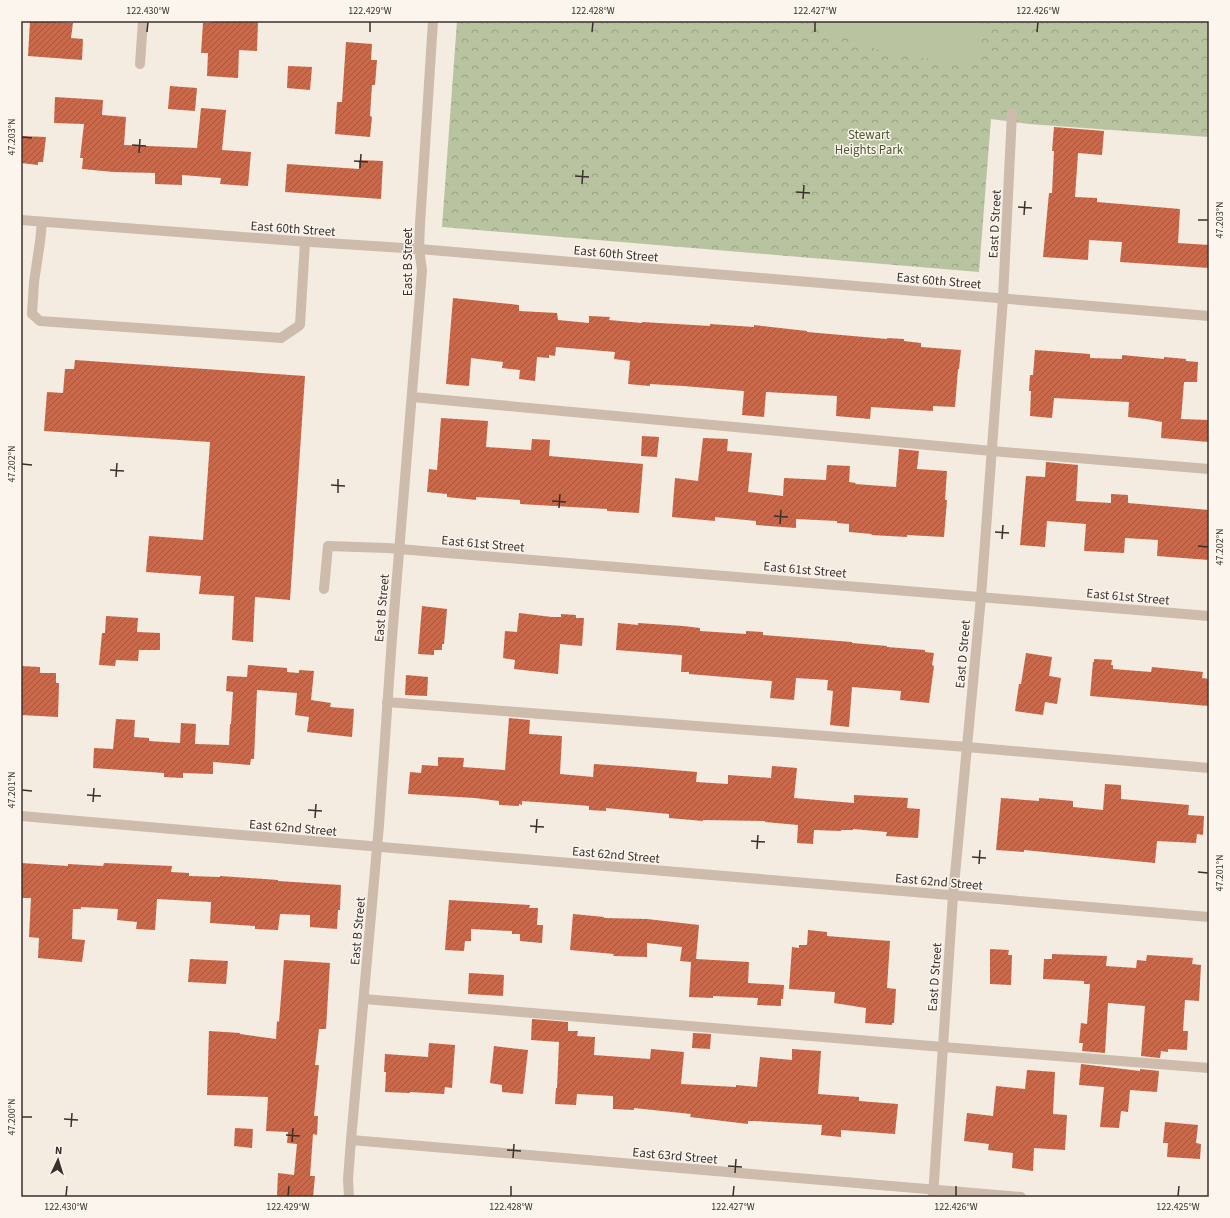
<svg xmlns="http://www.w3.org/2000/svg" width="1230" height="1218" viewBox="0 0 1230 1218" font-family="'Source Sans 3',sans-serif">
	<style>
		.park { fill: url(#park-crowns) }
		.pitch { fill: #b8c4a0 }
		.building { fill: url(#building-hatch) }
		.lines { fill: none; stroke-linecap: round; stroke-linejoin: round }
		.minor { stroke: #cdbbac; stroke-width: 10 }
		.ticks { fill: none; stroke: #3b302b; stroke-width: 1.5 }
		.labels { text-anchor: middle; stroke-width: 3; stroke-linejoin: round; paint-order: stroke }
		.park-label { font-size: 13px; fill: #4a5a2e; stroke: #fbf5ee }
		.street-label { font-size: 13px; fill: #3b302b; stroke: #fbf5ee }
		.neatline { fill: none; stroke: #3b302b; stroke-width: 1.5 }
		.ticks-label { font-size: 10px; text-anchor: middle; fill: #3b302b }
	</style>
	<defs>
		<pattern id="park-crowns" width="20" height="18" patternUnits="userSpaceOnUse"><rect width="20" height="18" fill="#b8c4a0"/><path d="M2 6a3 3 0 1 1 6 0M12 15a3 3 0 1 1 6 0" fill="none" stroke="#97a083"/></pattern>
		<pattern id="building-hatch" width="6" height="6" patternUnits="userSpaceOnUse"><rect width="6" height="6" fill="#c8694b"/><path d="M-1 1l2-2M0 6l6-6M5 7l2-2" fill="none" stroke="#a4573f"/></pattern>
	</defs>
	<rect width="100%" height="100%" fill="#f4ebe1"/>
	<polygon class="park" points="457,21 1209,21 1209,137 1029,124 991,119 979,272 442,227"/>
	<polygon class="pitch" points="814,21 981,21 978,63 892,55 821,29"/>
	<g class="building">
		<polygon points="30,21 73,23 71,38 83,39 82,60 28,56"/>
		<polygon points="211,21 258,21 257,51 239,50 238,78 207,76 208,53 201,53 203,23 211,23"/>
		<polygon points="346,42 372,44 371,60 377,60 375,85 372,85 370,116 372,117 370,137 335,134 337,102 342,102"/>
		<polygon points="288,66 312,67 310,90 287,88"/>
		<polygon points="170,86 197,88 195,111 168,109"/>
		<polygon points="55,97 103,100 102,115 126,117 124,145 197,148 201,108 226,110 222,150 251,152 248,186 220,184 221,178 182,175 182,185 155,184 155,173 114,172 82,169 83,158 80,158 84,124 54,123"/>
		<polygon points="1054,127 1104,131 1102,155 1078,153 1075,197 1097,198 1097,202 1180,209 1178,243 1209,245 1209,268 1120,262 1122,242 1089,240 1088,260 1043,257 1049,193 1052,193 1054,151 1052,151"/>
		<polygon points="21,136 46,137 43,162 38,162 38,165 21,163"/>
		<polygon points="359,160 383,161 381,199 285,192 287,164 359,169"/>
		<polygon points="453,298 519,305 519,311 557,313 558,320 589,323 589,316 610,317 609,320 642,323 642,322 710,326 710,324 754,327 754,325 807,331 807,332 887,339 887,338 904,339 904,341 921,343 921,347 961,350 959,369 958,369 955,407 933,406 933,411 871,407 870,419 836,416 837,396 766,392 764,417 742,415 744,391 683,386 650,384 650,386 628,384 630,361 614,359 615,352 556,347 555,356 549,355 549,358 537,357 535,381 519,379 520,370 502,368 503,362 471,358 469,386 446,384"/>
		<polygon points="1035,350 1090,354 1090,358 1122,359 1122,355 1164,359 1164,357 1186,359 1186,361 1198,362 1197,382 1184,382 1181,419 1209,420 1209,442 1161,438 1162,422 1146,419 1128,417 1129,402 1054,398 1052,418 1030,416 1031,391 1029,391 1030,375 1033,375"/>
		<polygon points="75,360 305,376 290,600 255,597 253,642 232,640 234,596 199,594 201,576 146,572 149,536 203,540 210,442 44,431 47,392 63,393 65,369 74,369"/>
		<polygon points="441,418 488,421 486,447 531,450 532,439 550,440 549,456 643,464 639,513 607,511 607,509 520,504 520,500 476,497 476,500 447,497 447,494 427,492 429,469 437,470"/>
		<polygon points="642,436 659,437 657,457 641,456"/>
		<polygon points="703,438 728,439 727,451 752,453 748,492 783,496 784,478 826,480 827,465 850,466 849,482 856,483 855,484 896,487 899,449 919,451 917,469 947,471 945,500 947,500 944,537 907,535 907,537 871,535 872,534 849,532 849,524 837,523 837,521 796,519 796,528 756,525 756,521 715,517 715,521 672,517 675,478 698,481"/>
		<polygon points="1046,462 1078,465 1076,501 1111,503 1111,494 1128,495 1128,503 1209,510 1209,560 1157,556 1158,540 1125,538 1124,553 1084,551 1086,524 1047,521 1045,547 1020,545 1026,476 1045,477"/>
		<polygon points="422,606 447,609 444,644 442,644 442,650 434,650 434,655 418,654"/>
		<polygon points="519,613 552,617 561,617 561,614 576,615 576,618 584,618 582,646 560,644 558,674 514,669 515,660 503,658 505,631 517,632"/>
		<polygon points="106,616 138,618 137,632 160,633 160,650 139,650 138,661 116,660 115,666 99,665 102,633 105,633"/>
		<polygon points="618,623 638,625 638,623 683,626 700,628 700,631 746,634 746,631 763,632 763,635 852,642 852,643 887,646 887,647 925,650 925,652 934,653 932,665 934,666 929,703 900,700 901,691 852,687 849,727 830,725 833,691 827,690 828,680 796,678 794,700 770,698 772,681 689,674 689,672 681,672 682,655 616,650"/>
		<polygon points="1026,653 1052,657 1049,676 1061,678 1057,704 1045,702 1043,715 1015,711 1019,684 1021,684"/>
		<polygon points="1094,659 1112,660 1111,665 1113,665 1113,669 1151,672 1152,667 1203,672 1202,678 1209,679 1209,706 1090,696 1093,662 1094,662"/>
		<polygon points="248,665 287,668 287,672 299,673 299,670 314,671 311,700 331,703 330,707 354,709 352,737 307,732 309,717 295,715 297,693 257,690 254,759 251,759 250,765 213,762 213,774 183,773 183,778 164,777 164,773 93,768 94,748 113,749 116,719 135,720 134,737 149,738 149,741 180,743 181,723 196,724 195,744 229,745 230,724 231,724 233,692 226,691 227,676 247,677"/>
		<polygon points="21,666 40,667 40,673 56,673 56,683 59,683 58,717 21,715"/>
		<polygon points="406,675 428,677 427,696 405,695"/>
		<polygon points="509,718 530,720 529,734 562,736 560,774 593,777 594,764 638,767 697,772 696,782 728,784 728,775 771,778 772,766 797,768 794,798 854,803 854,795 908,798 907,808 920,809 918,838 886,836 887,832 853,829 853,830 841,830 841,831 814,830 813,844 797,843 798,825 765,822 765,821 703,820 703,821 669,818 669,814 606,808 606,811 589,810 589,806 578,805 522,801 522,805 519,804 519,806 499,805 499,801 475,798 408,794 410,772 421,773 422,765 438,766 438,757 464,758 463,767 505,770"/>
		<polygon points="1105,784 1121,785 1121,799 1189,805 1188,815 1204,816 1203,835 1197,834 1196,843 1157,841 1155,863 1024,850 1024,852 996,850 1001,798 1039,801 1039,798 1073,801 1073,807 1103,810"/>
		<polygon points="21,863 68,866 68,864 103,866 104,863 172,866 171,872 189,873 189,876 220,877 220,876 278,880 278,881 341,885 340,910 338,910 337,929 310,927 310,915 280,914 278,930 255,929 255,926 210,923 211,902 157,899 155,930 136,929 137,922 117,920 118,909 81,907 81,909 73,909 72,939 85,940 82,962 38,958 39,938 29,937 31,898 21,898"/>
		<polygon points="449,900 530,905 529,908 538,908 537,925 543,925 542,943 520,941 520,934 512,934 512,931 471,929 471,941 465,941 464,951 445,950"/>
		<polygon points="573,914 604,917 604,918 647,919 699,925 696,959 749,962 748,983 784,985 783,999 781,999 781,1006 757,1005 758,998 713,996 713,998 689,997 691,962 680,961 682,947 647,943 647,957 613,956 614,954 570,950"/>
		<polygon points="808,930 827,932 827,936 890,941 887,988 896,989 894,1023 892,1023 892,1025 865,1023 866,1008 834,1003 835,992 789,989 792,947 799,948 799,945 807,945"/>
		<polygon points="990,949 1009,950 1008,955 1012,955 1011,985 990,984"/>
		<polygon points="1052,954 1107,956 1106,966 1136,968 1137,960 1146,961 1147,955 1193,958 1192,964 1201,965 1199,1001 1185,1000 1183,1031 1188,1031 1187,1050 1168,1049 1168,1052 1161,1051 1160,1058 1141,1056 1145,1006 1108,1003 1105,1053 1082,1051 1083,1043 1079,1043 1081,1023 1087,1024 1090,984 1084,984 1084,981 1043,979 1044,959 1052,959"/>
		<polygon points="190,959 228,961 226,984 188,982"/>
		<polygon points="284,960 330,963 326,1029 319,1029 315,1065 319,1065 314,1116 318,1116 317,1135 313,1134 310,1176 315,1176 313,1197 277,1196 278,1173 294,1175 297,1144 287,1143 288,1132 266,1131 268,1097 207,1095 209,1031 240,1033 240,1034 276,1039 277,1021 279,1022"/>
		<polygon points="469,973 504,975 503,996 468,994"/>
		<polygon points="532,1019 568,1022 568,1031 578,1031 577,1036 595,1037 594,1055 650,1059 651,1049 684,1052 681,1084 736,1087 736,1085 757,1087 760,1057 792,1060 792,1049 821,1051 818,1094 859,1097 859,1101 898,1104 895,1134 841,1130 841,1137 821,1135 822,1125 755,1121 748,1121 748,1124 690,1117 691,1114 634,1108 634,1110 613,1109 613,1096 577,1094 576,1105 555,1104 556,1088 557,1088 559,1042 531,1040"/>
		<polygon points="693,1033 711,1034 710,1049 692,1048"/>
		<polygon points="429,1043 455,1045 452,1088 445,1087 444,1094 410,1092 410,1093 385,1092 386,1072 384,1072 385,1054 428,1057"/>
		<polygon points="494,1046 528,1050 523,1094 502,1092 502,1085 490,1083"/>
		<polygon points="1081,1064 1140,1071 1140,1069 1159,1071 1157,1092 1130,1090 1128,1112 1121,1111 1119,1128 1100,1127 1104,1087 1079,1085"/>
		<polygon points="1027,1070 1055,1072 1053,1114 1067,1115 1065,1150 1034,1148 1033,1171 1012,1168 1013,1153 988,1150 989,1144 964,1141 967,1113 993,1116 996,1086 1025,1089"/>
		<polygon points="1165,1122 1198,1125 1196,1143 1201,1144 1200,1159 1167,1157 1168,1143 1163,1143"/>
		<polygon points="235,1128 253,1129 252,1148 234,1146"/>
	</g>
	<g class="lines">
		<g class="minor">
			<polyline points="140,64 143,21"/>
			<polyline points="21,220 296,241 419,249 1209,316"/>
			<polyline points="42,222 40,242 34,282 32,314 40,321 281,338 300,325 305,242"/>
			<polyline points="412,397 992,451 1209,469"/>
			<polyline points="324,589 328,546 387,548 1209,616"/>
			<polyline points="387,702 967,747 1209,768"/>
			<polyline points="21,816 393,848 1209,917"/>
			<polyline points="364,999 943,1047 1209,1068"/>
			<polyline points="351,1140 1021,1197"/>
			<polyline points="349,1197 348,1179 351,1140 379,825 392,638 422,270 419,249 420,224 433,21"/>
			<polyline points="933,1197 953,896 981,597 1003,298 1012,113"/>
		</g>
	</g>
	<path class="ticks" d="M147 32 148 22M370 32V22M592 32 593 22M815 32V22M1037 32 1038 22M22 137 32 138M132 145 146 146M139 153 140 139M354 161 368 162M360 168 361 154M575 176 589 177M582 184 583 170M796 192 810 193M803 199 804 185M1018 207 1032 208M1024 215 1025 201M1198 220H1208M22 464 32 465M110 470 124 471M116 477 117 463M331 485 345 486M338 493V479M552 501 566 502M559 508 560 494M774 516 788 517M780 524 781 510M995 532 1009 533M1002 539 1003 525M1198 546 1208 547M22 790 32 791M87 795 101 796M93 802 94 788M308 810 322 811M315 818 316 804M530 826 544 827M536 833 537 819M751 841 765 842M757 849 758 835M972 857 986 858M979 864 980 850M1198 872 1208 873M22 1117H32M64 1119 78 1120M71 1127 72 1113M286 1135 300 1136M292 1142 293 1128M507 1150 521 1151M513 1158 514 1144M728 1166 742 1167M735 1173 736 1159M66 1196 67 1186M288 1196 289 1186M511 1196V1186M733 1196 734 1186M956 1196V1186M1178 1196 1179 1186"/>
	<g class="labels">
		<g class="park-label">
			<text x="869" y="139">Stewart<tspan x="869" dy="15">Heights Park</tspan></text>
		</g>
		<g class="street-label">
			<text transform="translate(994 224) rotate(-87)" y="5">East D Street</text>
			<text transform="translate(293 228) rotate(4)" y="5">East 60th Street</text>
			<text transform="translate(616 253) rotate(5)" y="5">East 60th Street</text>
			<text transform="translate(407 262) rotate(-90)" y="5">East B Street</text>
			<text transform="translate(939 280) rotate(5)" y="5">East 60th Street</text>
			<text transform="translate(483 543) rotate(5)" y="5">East 61st Street</text>
			<text transform="translate(805 569) rotate(5)" y="5">East 61st Street</text>
			<text transform="translate(1128 596) rotate(5)" y="5">East 61st Street</text>
			<text transform="translate(381 608) rotate(-85)" y="5">East B Street</text>
			<text transform="translate(962 654) rotate(-85)" y="5">East D Street</text>
			<text transform="translate(293 827) rotate(5)" y="5">East 62nd Street</text>
			<text transform="translate(616 854) rotate(5)" y="5">East 62nd Street</text>
			<text transform="translate(939 881) rotate(5)" y="5">East 62nd Street</text>
			<text transform="translate(357 931) rotate(-85)" y="5">East B Street</text>
			<text transform="translate(934 977) rotate(-86)" y="5">East D Street</text>
			<text transform="translate(675 1155) rotate(5)" y="5">East 63rd Street</text>
		</g>
	</g>
	<rect width="1230" height="1218" fill="none" stroke="#fbf5ee" stroke-width="44"/>
	<g transform="translate(58 1160) rotate(4)" stroke="#fbf5ee" stroke-width="3" paint-order="stroke">
	<path d="M0-3L7 15L0 10L-7 15Z" fill="#3b302b"/>
	<text y="-6" font-size="11" font-weight="bold" text-anchor="middle" fill="#3b302b">N</text>
	</g>
	<rect x="22" y="22" width="1186" height="1174" class="neatline"/>
	<g class="ticks-label">
		<text x="148" y="14">122.430°W</text>
		<text x="370" y="14">122.429°W</text>
		<text x="593" y="14">122.428°W</text>
		<text x="815" y="14">122.427°W</text>
		<text x="1038" y="14">122.426°W</text>
		<text transform="translate(11 137) rotate(-90)" y="4">47.203°N</text>
		<text transform="translate(1219 220) rotate(-90)" y="4">47.203°N</text>
		<text transform="translate(11 464) rotate(-90)" y="4">47.202°N</text>
		<text transform="translate(1219 547) rotate(-90)" y="4">47.202°N</text>
		<text transform="translate(11 790) rotate(-90)" y="4">47.201°N</text>
		<text transform="translate(1219 873) rotate(-90)" y="4">47.201°N</text>
		<text transform="translate(11 1117) rotate(-90)" y="4">47.200°N</text>
		<text x="66" y="1210">122.430°W</text>
		<text x="288" y="1210">122.429°W</text>
		<text x="511" y="1210">122.428°W</text>
		<text x="733" y="1210">122.427°W</text>
		<text x="956" y="1210">122.426°W</text>
		<text x="1178" y="1210">122.425°W</text>
	</g>
</svg>
